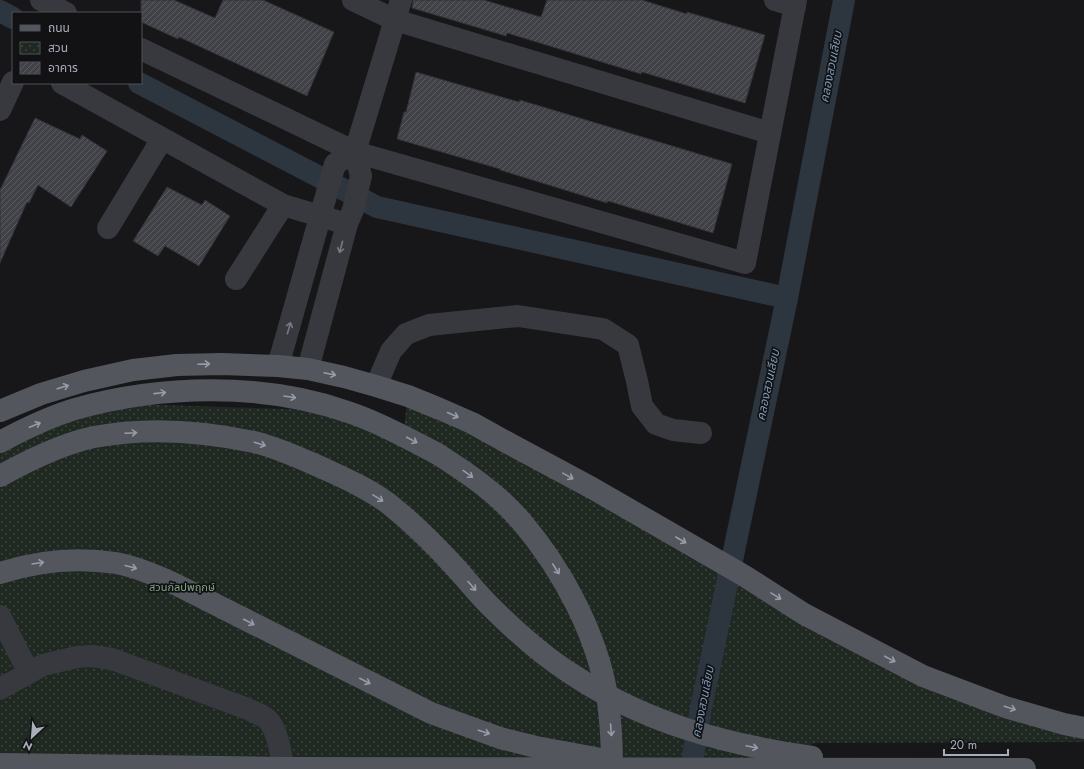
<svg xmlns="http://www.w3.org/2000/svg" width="1084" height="769" viewBox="0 0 1084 769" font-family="Jost,'Noto Sans Thai',sans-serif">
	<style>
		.park { fill: url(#park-dots) }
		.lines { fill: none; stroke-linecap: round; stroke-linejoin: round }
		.canal { stroke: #2d363f; stroke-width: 22 }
		.building { fill: url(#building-hatch); stroke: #313136 }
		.minor { stroke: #38393f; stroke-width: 22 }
		.primary { stroke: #54565e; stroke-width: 22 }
		.primary-bridge { stroke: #54565e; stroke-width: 22 }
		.oneway { stroke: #767983 }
		.oneway2 { stroke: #989ca8 }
		.labels { text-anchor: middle; stroke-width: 3.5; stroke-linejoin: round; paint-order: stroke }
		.park-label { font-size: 11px; fill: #7fa683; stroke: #121215 }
		.water-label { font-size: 12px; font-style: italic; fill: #7f9ab6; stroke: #121215 }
	</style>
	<defs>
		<pattern id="park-dots" width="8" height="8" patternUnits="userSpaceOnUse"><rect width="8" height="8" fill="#1f2821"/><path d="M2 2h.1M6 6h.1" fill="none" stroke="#3d453f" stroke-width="1.8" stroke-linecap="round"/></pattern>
		<pattern id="building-hatch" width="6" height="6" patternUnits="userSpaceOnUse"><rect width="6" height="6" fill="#414247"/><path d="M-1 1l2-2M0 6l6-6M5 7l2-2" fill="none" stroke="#5a5b5f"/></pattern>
	</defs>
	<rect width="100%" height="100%" fill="#17171a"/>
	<polygon class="park" points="408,396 807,610 1053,732 1084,739 1084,742 815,743 761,769 0,769 0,449 96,403 315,410 403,436"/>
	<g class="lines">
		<g class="canal">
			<polyline points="0,11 13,18"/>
			<polyline points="139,83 377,207 787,298"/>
			<polyline points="691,769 701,708 787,298 844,0"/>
		</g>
	</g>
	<g class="building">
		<polygon points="141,0 174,0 215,18 223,0 263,0 334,32 307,96 179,37 178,39 141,22"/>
		<polygon points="413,0 484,0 541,17 547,0 642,0 687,14 687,12 765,35 745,103 642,72 641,74 507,33 506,36 412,8"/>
		<polygon points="416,72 519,102 520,100 732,164 713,233 608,201 607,203 500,170 500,169 397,139 404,112 406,112"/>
		<polygon points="35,118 80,139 82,135 107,151 71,207 38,185 29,203 27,202 0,263 0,190"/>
		<polygon points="167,187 202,205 205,200 230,216 199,266 165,246 158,256 133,241"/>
	</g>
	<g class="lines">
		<g class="minor">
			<polyline points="41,0 66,13"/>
			<polyline points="353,0 395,20 770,133"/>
			<polyline points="775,0 795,6"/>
			<polyline points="141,49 355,152 745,263 796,0"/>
			<polyline points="62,83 283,205 347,224"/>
			<polyline points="0,110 13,82"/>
			<polyline points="108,228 162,139"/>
			<polyline points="236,279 283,205"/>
			<polyline points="278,366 335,164 355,152"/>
			<polyline points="308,369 347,224 353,210 361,176 355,152 401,0"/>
			<polyline points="376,386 391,351 406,334 429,325 518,316 603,329 628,345 637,381 642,406 656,424 673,430 701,433"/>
			<polyline points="0,616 29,673"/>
			<path d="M0 689 43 665 77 657 92 656 112 659 248 709C254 712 262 715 267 719 278 729 281 754 283 768"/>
		</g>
		<g class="primary">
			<polyline points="0,411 41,394 84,381 133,370 177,365 222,364 278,366 308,369 344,377 376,386 408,396 440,409 472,423 510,444 592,488 743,575 804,614 923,676 1005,707 1064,724 1084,728"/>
			<path d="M0 442C24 429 49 417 75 409 160 385 263 382 348 412 378 422 407 438 436 453"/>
			<path d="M0 476C29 460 61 444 94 437 146 427 202 431 254 442 279 448 304 460 327 470 349 480 377 493 395 509 417 527 436 546 455 567 466 579 477 593 489 605 513 629 540 654 570 673 645 723 724 744 812 757"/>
			<path d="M0 573C37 561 77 557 116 563 137 567 158 576 177 585L431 713 500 738 536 747 596 758"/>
			<polyline points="0,764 283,768 1025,769"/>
		</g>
		<path class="primary-bridge" d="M436 453C466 472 497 493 521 521 563 570 599 638 608 702 611 724 612 747 612 769"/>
	</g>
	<defs><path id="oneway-shaft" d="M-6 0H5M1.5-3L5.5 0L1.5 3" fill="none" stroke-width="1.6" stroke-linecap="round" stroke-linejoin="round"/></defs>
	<g class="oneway">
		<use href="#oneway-shaft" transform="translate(341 247) rotate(105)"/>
		<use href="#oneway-shaft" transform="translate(289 328) rotate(-74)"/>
	</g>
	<g class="oneway2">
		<use href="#oneway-shaft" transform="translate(204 364) rotate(-2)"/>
		<use href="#oneway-shaft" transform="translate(330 374) rotate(12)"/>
		<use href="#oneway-shaft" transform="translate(63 387) rotate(-17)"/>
		<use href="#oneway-shaft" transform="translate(160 393) rotate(-6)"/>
		<use href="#oneway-shaft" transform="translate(290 397) rotate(9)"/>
		<use href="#oneway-shaft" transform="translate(453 415) rotate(24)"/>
		<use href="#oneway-shaft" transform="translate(35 425) rotate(-23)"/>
		<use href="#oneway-shaft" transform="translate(131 433) rotate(-3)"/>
		<use href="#oneway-shaft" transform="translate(412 440) rotate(28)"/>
		<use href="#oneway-shaft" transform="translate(260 444) rotate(17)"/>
		<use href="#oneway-shaft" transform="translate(468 474) rotate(36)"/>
		<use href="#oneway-shaft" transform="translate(568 476) rotate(29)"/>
		<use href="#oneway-shaft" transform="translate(378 498) rotate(32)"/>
		<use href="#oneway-shaft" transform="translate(681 540) rotate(30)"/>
		<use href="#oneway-shaft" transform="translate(38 563) rotate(-9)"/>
		<use href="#oneway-shaft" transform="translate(131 567) rotate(15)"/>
		<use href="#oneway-shaft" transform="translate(556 569) rotate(57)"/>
		<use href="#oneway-shaft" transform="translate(472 586) rotate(49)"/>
		<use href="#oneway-shaft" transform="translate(776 596) rotate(32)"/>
		<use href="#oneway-shaft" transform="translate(249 622) rotate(27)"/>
		<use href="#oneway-shaft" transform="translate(890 659) rotate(28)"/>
		<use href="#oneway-shaft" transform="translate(365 681) rotate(27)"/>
		<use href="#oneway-shaft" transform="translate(1010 708) rotate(17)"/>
		<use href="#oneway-shaft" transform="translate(611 730) rotate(86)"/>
		<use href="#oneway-shaft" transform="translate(484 732) rotate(18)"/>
		<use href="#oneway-shaft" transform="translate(752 747) rotate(12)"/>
	</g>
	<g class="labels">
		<g class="park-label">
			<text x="182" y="591">สวนกัลปพฤกษ์</text>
		</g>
		<g class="water-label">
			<text transform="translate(831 67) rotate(-79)" y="4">คลองสวนเลียบ</text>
			<text transform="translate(768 385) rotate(-78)" y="4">คลองสวนเลียบ</text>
			<text transform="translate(703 702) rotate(-79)" y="4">คลองสวนเลียบ</text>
		</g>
	</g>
	<rect x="12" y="12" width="130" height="72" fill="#121215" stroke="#4e5057"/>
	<rect x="20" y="25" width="20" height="6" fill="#54565e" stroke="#4e5057"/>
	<text x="48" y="32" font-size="12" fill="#a9aeba">ถนน</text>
	<rect x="20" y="42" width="20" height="12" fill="url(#park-dots)" stroke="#4e5057"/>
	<text x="48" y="52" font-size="12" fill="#a9aeba">สวน</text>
	<rect x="20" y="62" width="20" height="12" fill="url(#building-hatch)" stroke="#4e5057"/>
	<text x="48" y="72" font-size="12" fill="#a9aeba">อาคาร</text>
	<g transform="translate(32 737) rotate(206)" stroke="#121215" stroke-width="3" paint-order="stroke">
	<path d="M0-3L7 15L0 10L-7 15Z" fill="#a9aeba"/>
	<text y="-6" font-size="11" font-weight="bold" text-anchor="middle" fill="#a9aeba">N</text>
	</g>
	<path d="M944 749v6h64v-6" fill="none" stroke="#a9aeba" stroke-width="2"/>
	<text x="950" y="749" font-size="12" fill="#a9aeba" stroke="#121215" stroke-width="3" paint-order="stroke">20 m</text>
</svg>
